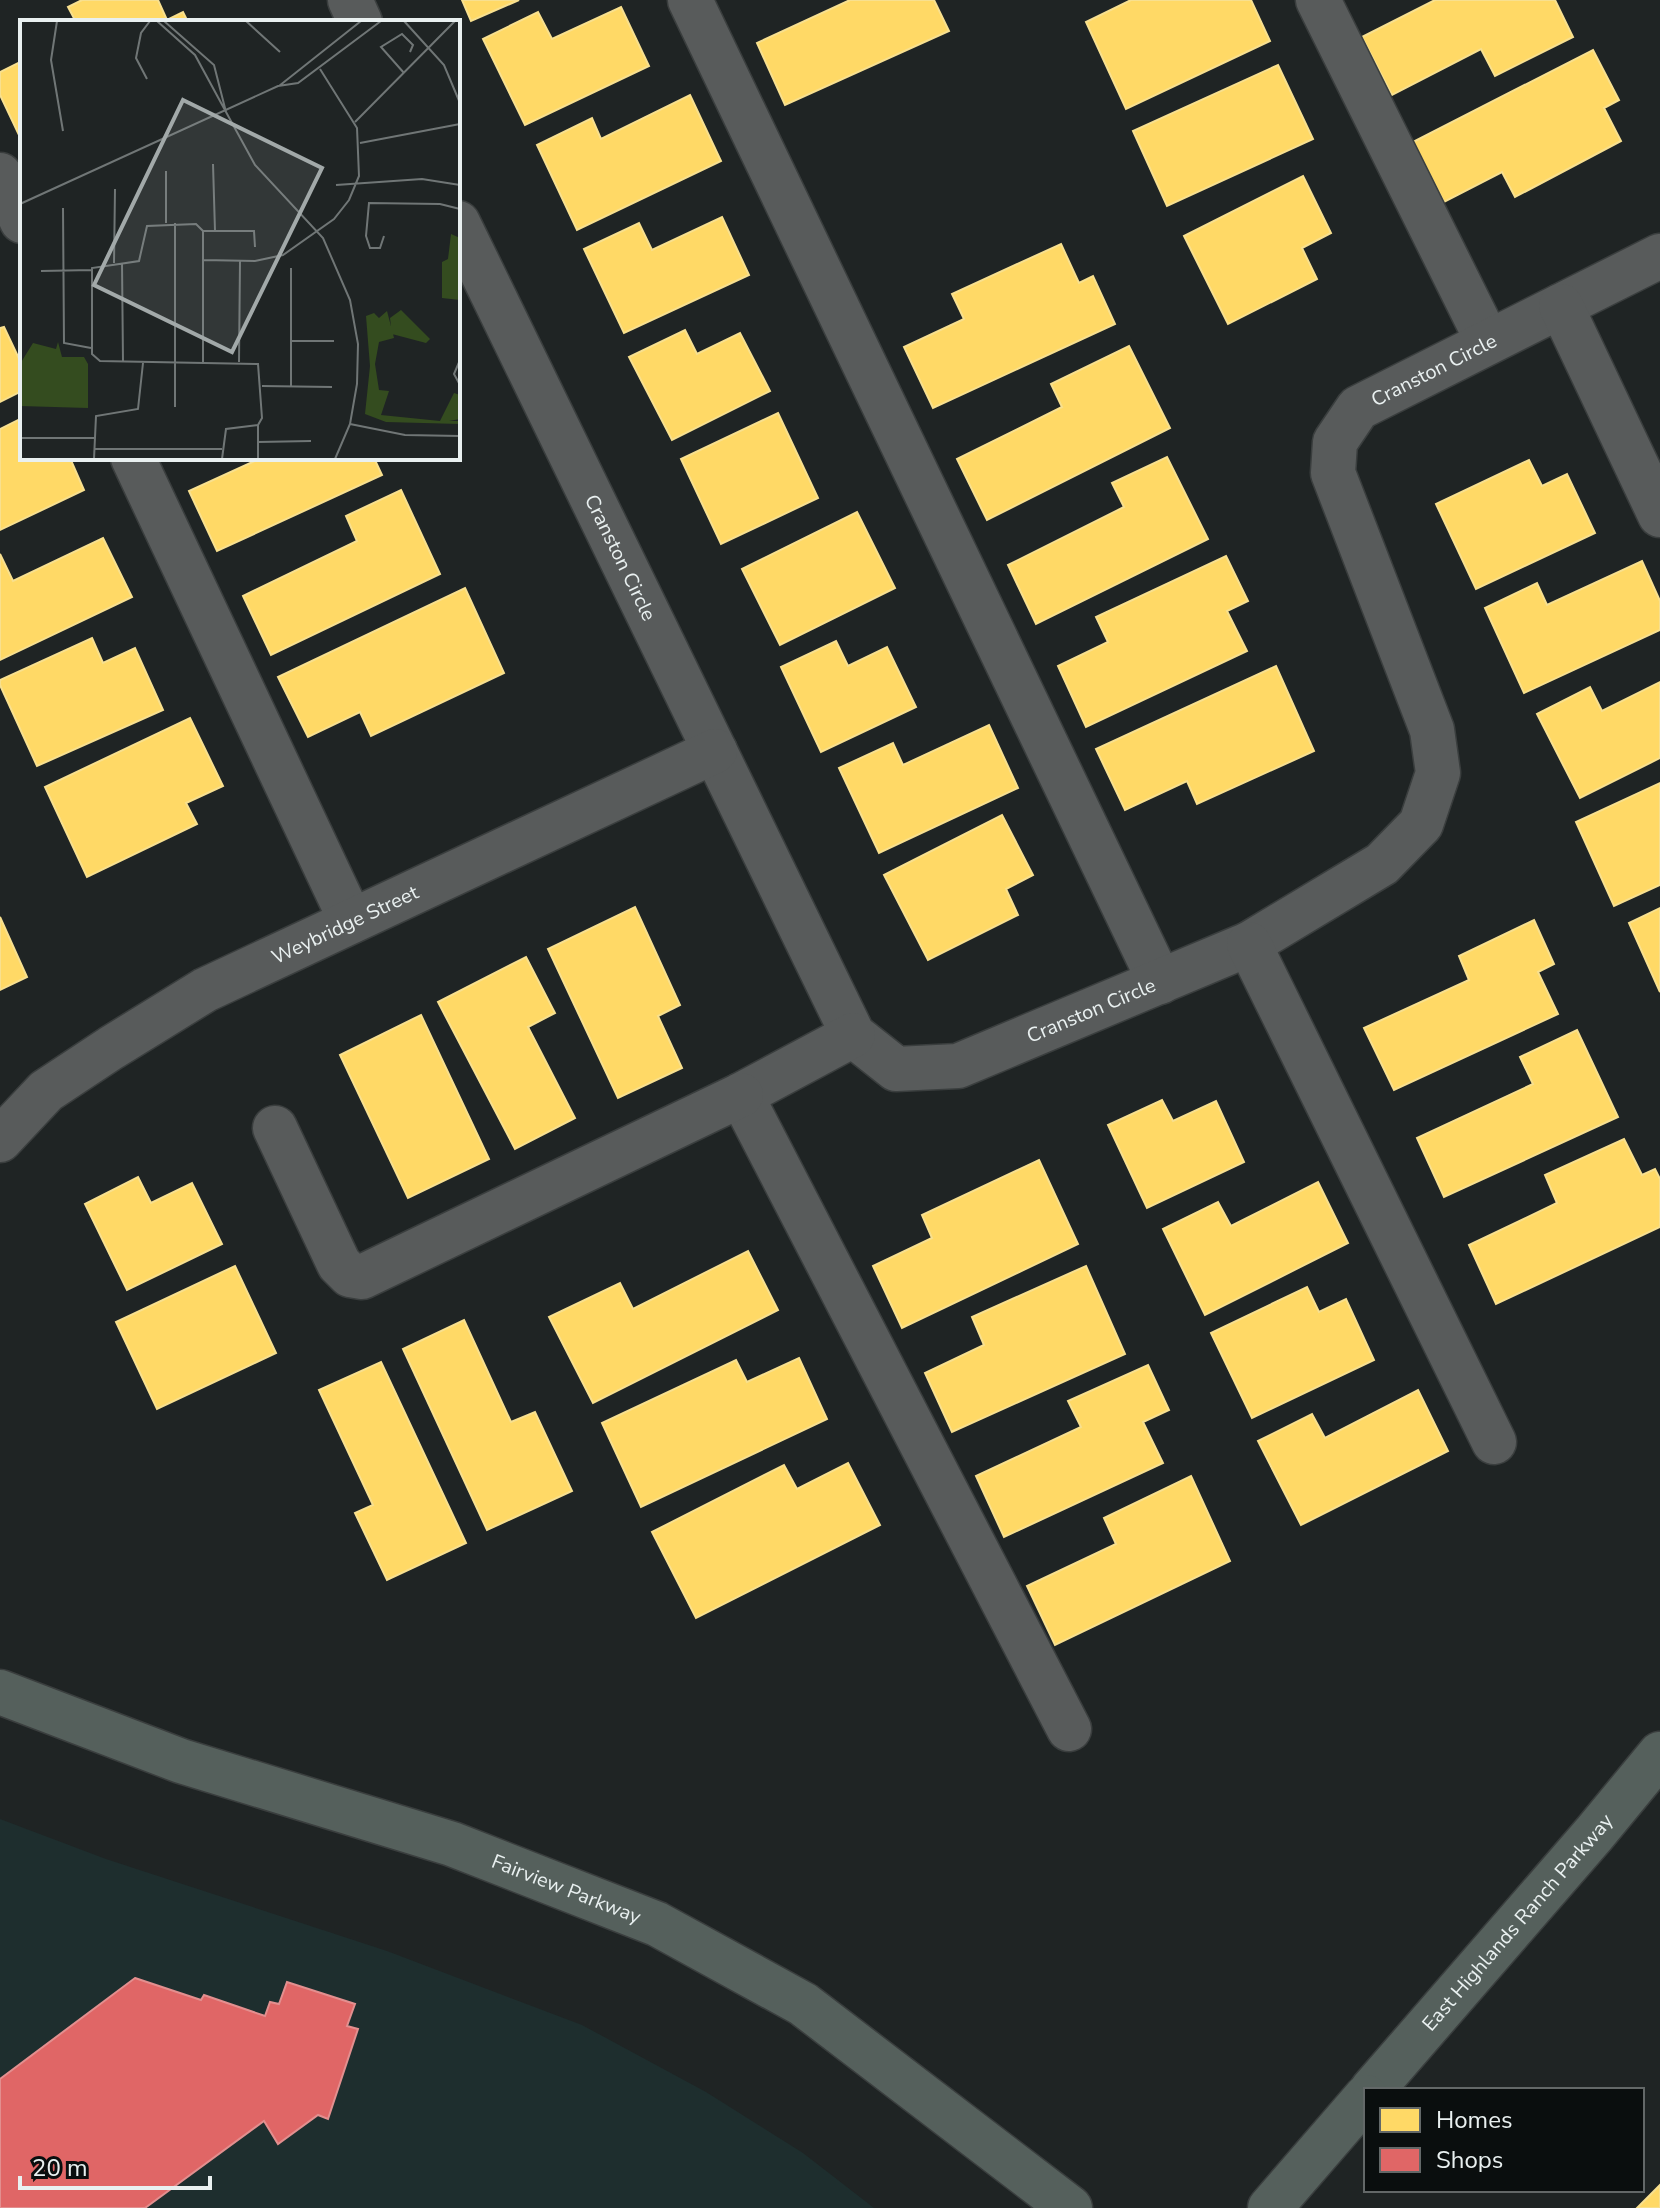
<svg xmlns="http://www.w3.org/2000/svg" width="1660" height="2208" viewBox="0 0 1660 2208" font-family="'Nunito Sans',sans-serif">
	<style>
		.built { fill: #1e2e2e }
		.homes { fill: #ffd966; stroke: #f8e08f; stroke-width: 2 }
		.shops { fill: #e06666; stroke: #e38f8f; stroke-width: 2 }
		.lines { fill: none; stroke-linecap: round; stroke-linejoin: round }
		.minor-casing { stroke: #3a3e3e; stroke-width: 47 }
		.major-casing { stroke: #3a3e3e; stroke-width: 47 }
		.minor { stroke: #585b5b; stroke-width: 44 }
		.major { stroke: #55605c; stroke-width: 44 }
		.labels { text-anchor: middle; stroke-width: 8; stroke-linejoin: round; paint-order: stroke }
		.street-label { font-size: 20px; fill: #e9f0f0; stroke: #0a0e0e }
		.inset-road { fill: none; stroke: #707676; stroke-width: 2 }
		.view { fill: #a2a9a9; fill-opacity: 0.15; stroke: #a2a9a9; stroke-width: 4 }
		.inset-edge { fill: none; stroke: #e9f0f0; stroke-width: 4 }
	</style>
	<rect width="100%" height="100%" fill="#1f2424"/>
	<polygon class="built" points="0,1819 106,1859 387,1951 582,2025 706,2092 803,2153 874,2208 0,2208"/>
	<g class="homes">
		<polygon points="82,0 158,0 167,20 183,12 188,22 76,22 68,7"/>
		<polygon points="462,0 519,0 471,21"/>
		<polygon points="850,0 934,0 949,31 785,105 757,43"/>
		<polygon points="1131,0 1251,0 1270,41 1126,109 1086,22"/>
		<polygon points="1435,0 1555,0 1573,37 1495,76 1481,49 1392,95 1362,37"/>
		<polygon points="621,7 649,66 525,125 483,39 538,12 552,39"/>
		<polygon points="1593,50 1619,100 1604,108 1621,141 1515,197 1502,172 1444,202 1413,142"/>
		<polygon points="22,61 22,134 19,135 0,95 0,72"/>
		<polygon points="1278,65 1313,139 1167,206 1133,131"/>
		<polygon points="690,95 721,161 577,230 537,145 592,118 601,139"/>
		<polygon points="1303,176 1331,233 1302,248 1317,279 1228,324 1184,236"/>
		<polygon points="722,217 749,275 624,333 584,249 639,223 652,250"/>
		<polygon points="1061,244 1079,283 1093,276 1115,324 933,408 904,347 964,319 952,294"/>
		<polygon points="4,327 22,365 22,391 0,402 0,328"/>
		<polygon points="685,330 697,354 740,333 770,391 672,440 629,357"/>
		<polygon points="1129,346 1170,428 987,520 957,459 1062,407 1051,384"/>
		<polygon points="778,413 818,498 721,544 681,459"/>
		<polygon points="22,418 22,458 70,458 84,490 0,530 0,429"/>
		<polygon points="1167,457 1208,539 1036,624 1008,565 1124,507 1112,483"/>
		<polygon points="261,458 374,458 382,475 217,551 189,491"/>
		<polygon points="1529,460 1542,486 1567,474 1595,533 1476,589 1436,504"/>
		<polygon points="401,490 440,574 271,655 243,596 357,541 346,516"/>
		<polygon points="857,512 895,588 780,645 742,569"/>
		<polygon points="103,538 132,597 0,660 0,554 13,581"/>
		<polygon points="1226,556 1248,601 1227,611 1247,651 1086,727 1058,666 1108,642 1096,617"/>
		<polygon points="1642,561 1660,601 1660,630 1524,693 1485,608 1537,583 1547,605"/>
		<polygon points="465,588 504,673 371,736 360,712 308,737 278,677"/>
		<polygon points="92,638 103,663 135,648 163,710 37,766 0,685 0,680"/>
		<polygon points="836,641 848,666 887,647 916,707 821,752 781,667"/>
		<polygon points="1276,666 1314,751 1197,804 1187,781 1125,810 1096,749"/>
		<polygon points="1660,682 1660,758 1580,798 1537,714 1590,687 1602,711"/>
		<polygon points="190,718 223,786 186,803 197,824 87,877 45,787"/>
		<polygon points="989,725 1018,788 879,853 839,768 893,743 903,765"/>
		<polygon points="1660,783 1660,885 1614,906 1576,822"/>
		<polygon points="1002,815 1033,875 1006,889 1018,915 928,960 884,875"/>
		<polygon points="635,907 680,1005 658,1016 682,1068 618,1098 548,949"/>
		<polygon points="1660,908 1660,992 1629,923"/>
		<polygon points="0,917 27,977 0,990"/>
		<polygon points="1534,920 1554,964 1538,972 1558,1014 1394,1090 1364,1028 1469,980 1459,956"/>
		<polygon points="526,957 555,1013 528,1027 575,1118 515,1149 438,1002"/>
		<polygon points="421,1015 489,1159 408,1198 340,1055"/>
		<polygon points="1577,1030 1618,1117 1444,1197 1417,1138 1533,1084 1520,1057"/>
		<polygon points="1162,1100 1173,1121 1216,1101 1244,1162 1147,1208 1108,1125"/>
		<polygon points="1624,1139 1642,1175 1655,1169 1660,1179 1660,1227 1496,1304 1469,1245 1557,1203 1545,1175"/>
		<polygon points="1039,1160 1078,1244 902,1328 873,1266 932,1238 922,1215"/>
		<polygon points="138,1177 151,1203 192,1183 222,1244 127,1290 85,1204"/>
		<polygon points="1318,1182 1348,1243 1205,1315 1163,1229 1218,1202 1231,1226"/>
		<polygon points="748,1251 778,1310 593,1403 549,1317 620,1283 633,1309"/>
		<polygon points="235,1266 276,1353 157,1409 116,1322"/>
		<polygon points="1086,1266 1125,1354 952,1432 925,1373 984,1345 972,1317"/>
		<polygon points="1307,1287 1319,1312 1346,1299 1374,1360 1252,1418 1211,1333"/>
		<polygon points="464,1320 511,1422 535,1412 572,1491 487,1530 403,1349"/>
		<polygon points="799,1358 827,1419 641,1507 602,1423 736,1360 747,1382"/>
		<polygon points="381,1362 466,1543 387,1580 355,1513 373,1505 319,1390"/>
		<polygon points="1148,1365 1169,1410 1143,1422 1163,1463 1004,1537 976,1476 1081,1427 1068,1401"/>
		<polygon points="1418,1390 1448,1451 1301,1525 1258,1441 1312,1414 1325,1438"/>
		<polygon points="848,1463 880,1525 696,1618 652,1532 784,1465 797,1489"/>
		<polygon points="1191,1476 1230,1561 1055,1645 1027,1586 1116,1544 1104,1518"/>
		<polygon points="1660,2185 1660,2208 1637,2208"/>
	</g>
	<polygon class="shops" points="135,1978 201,2000 204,1995 265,2016 270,2002 279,2004 287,1982 355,2004 347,2026 358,2029 328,2119 318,2115 278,2144 264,2121 145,2208 0,2208 0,2079"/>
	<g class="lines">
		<defs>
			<g id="minor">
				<polyline points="350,0 360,22"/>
				<polyline points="690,0 1160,982"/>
				<polyline points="1318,0 1488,342"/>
				<polyline points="0,175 22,221"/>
				<path id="s1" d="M458 223 853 1035 896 1069 958 1066 1249 944 1382 864 1421 824 1438 773 1432 730 1333 473 1335 442 1358 408 1660 256"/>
				<polyline points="1561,306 1660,515"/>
				<polyline points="133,458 351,921"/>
				<polyline points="1249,944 1494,1442"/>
				<polyline points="853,1035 741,1095 1069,1729"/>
				<polyline points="275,1128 339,1264 350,1275 362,1277 741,1095"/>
				<path id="s2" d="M0 1140 46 1091 111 1048 205 990 715 751"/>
			</g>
			<g id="major">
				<path id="s3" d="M0 1692 181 1761 452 1844 657 1924 803 2004 1070 2208"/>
				<path id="s4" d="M1372 2090 1594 1834 1660 1754"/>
				<polyline points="1270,2208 1366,2097"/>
			</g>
		</defs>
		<use href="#minor" class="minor-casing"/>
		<use href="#major" class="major-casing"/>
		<use href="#minor" class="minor"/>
		<use href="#major" class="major"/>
	</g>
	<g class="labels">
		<g class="street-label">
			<text dy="7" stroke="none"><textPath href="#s1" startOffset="2076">Cranston Circle</textPath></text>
			<text dy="7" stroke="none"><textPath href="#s1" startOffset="372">Cranston Circle</textPath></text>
			<text dy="7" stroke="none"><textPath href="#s2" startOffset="410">Weybridge Street</textPath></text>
			<text dy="7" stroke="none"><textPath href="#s1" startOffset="1164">Cranston Circle</textPath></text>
			<text dy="7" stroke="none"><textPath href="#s3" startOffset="600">Fairview Parkway</textPath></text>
			<text dy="7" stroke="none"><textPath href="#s4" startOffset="222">East Highlands Ranch Parkway</textPath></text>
		</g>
	</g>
	<g transform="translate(20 20)">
		<rect width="440" height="440" fill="#1f2424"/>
		<path d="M431 214 440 218V280L422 278V242L428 239ZM381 290 410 319 406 323 372 314 370 298ZM367 291 374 318 359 322 355 344 359 370 369 371 361 395 420 401 434 373 440 375V399L429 401H440V404L366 402 345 394 350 346 346 296 354 293 359 298ZM38 322 42 337H64L68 344V388L0 386V344L13 323 36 329Z" fill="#344c1f"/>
		<path class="inset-road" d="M37 1 31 40 43 111M137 1 175 35 206 92M144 1 194 45 206 92M226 1 260 32M384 1 424 45 440 83M384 53 361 27 382 14 393 25 390 32M127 59 116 38 121 13 130 1M259 66 341 1M206 92 235 145 303 218 330 280 338 324 337 364 330 404 315 439M335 102 435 1M340 123 440 104M146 151V203M316 165 402 159 440 165M0 184 258 66 278 63 361 1M43 188 44 323 71 328M183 211H195L193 144M195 211H234L235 227M364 216 360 228H350L346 216 349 183 420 184 440 189M183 240 235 241 263 235 314 199 329 180 339 156 337 108 300 49M94 243 95 169M102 243 103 342M21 251 72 250M271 321H314M440 340 434 354 440 365M183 342V211L176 204 127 206 119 241 72 248V334L80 341 238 344 242 398 238 405 206 409 202 439M219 342 220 241M242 366 312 367M271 366V248M155 387V203M330 404 385 415 440 416M0 418H74M238 422 291 421M74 429H202M74 439 76 396 118 389 123 343M238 439V405"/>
		<path class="view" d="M163 80 302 148 212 332 74 265Z"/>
		<rect width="440" height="440" class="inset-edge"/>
	</g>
	<rect x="1364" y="2088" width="280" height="104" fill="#0a0e0e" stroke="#636868" stroke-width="2"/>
	<rect x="1380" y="2108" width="40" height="24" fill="#ffd966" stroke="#636868" stroke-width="2"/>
	<text x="1436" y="2128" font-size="24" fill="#e9f0f0">Homes</text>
	<rect x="1380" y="2148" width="40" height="24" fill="#e06666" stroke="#636868" stroke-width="2"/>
	<text x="1436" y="2168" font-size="24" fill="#e9f0f0">Shops</text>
	<path d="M20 2176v12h190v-12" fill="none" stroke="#e9f0f0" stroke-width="4"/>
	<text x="32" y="2176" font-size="24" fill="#e9f0f0" stroke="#0a0e0e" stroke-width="6" paint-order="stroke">20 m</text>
</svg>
